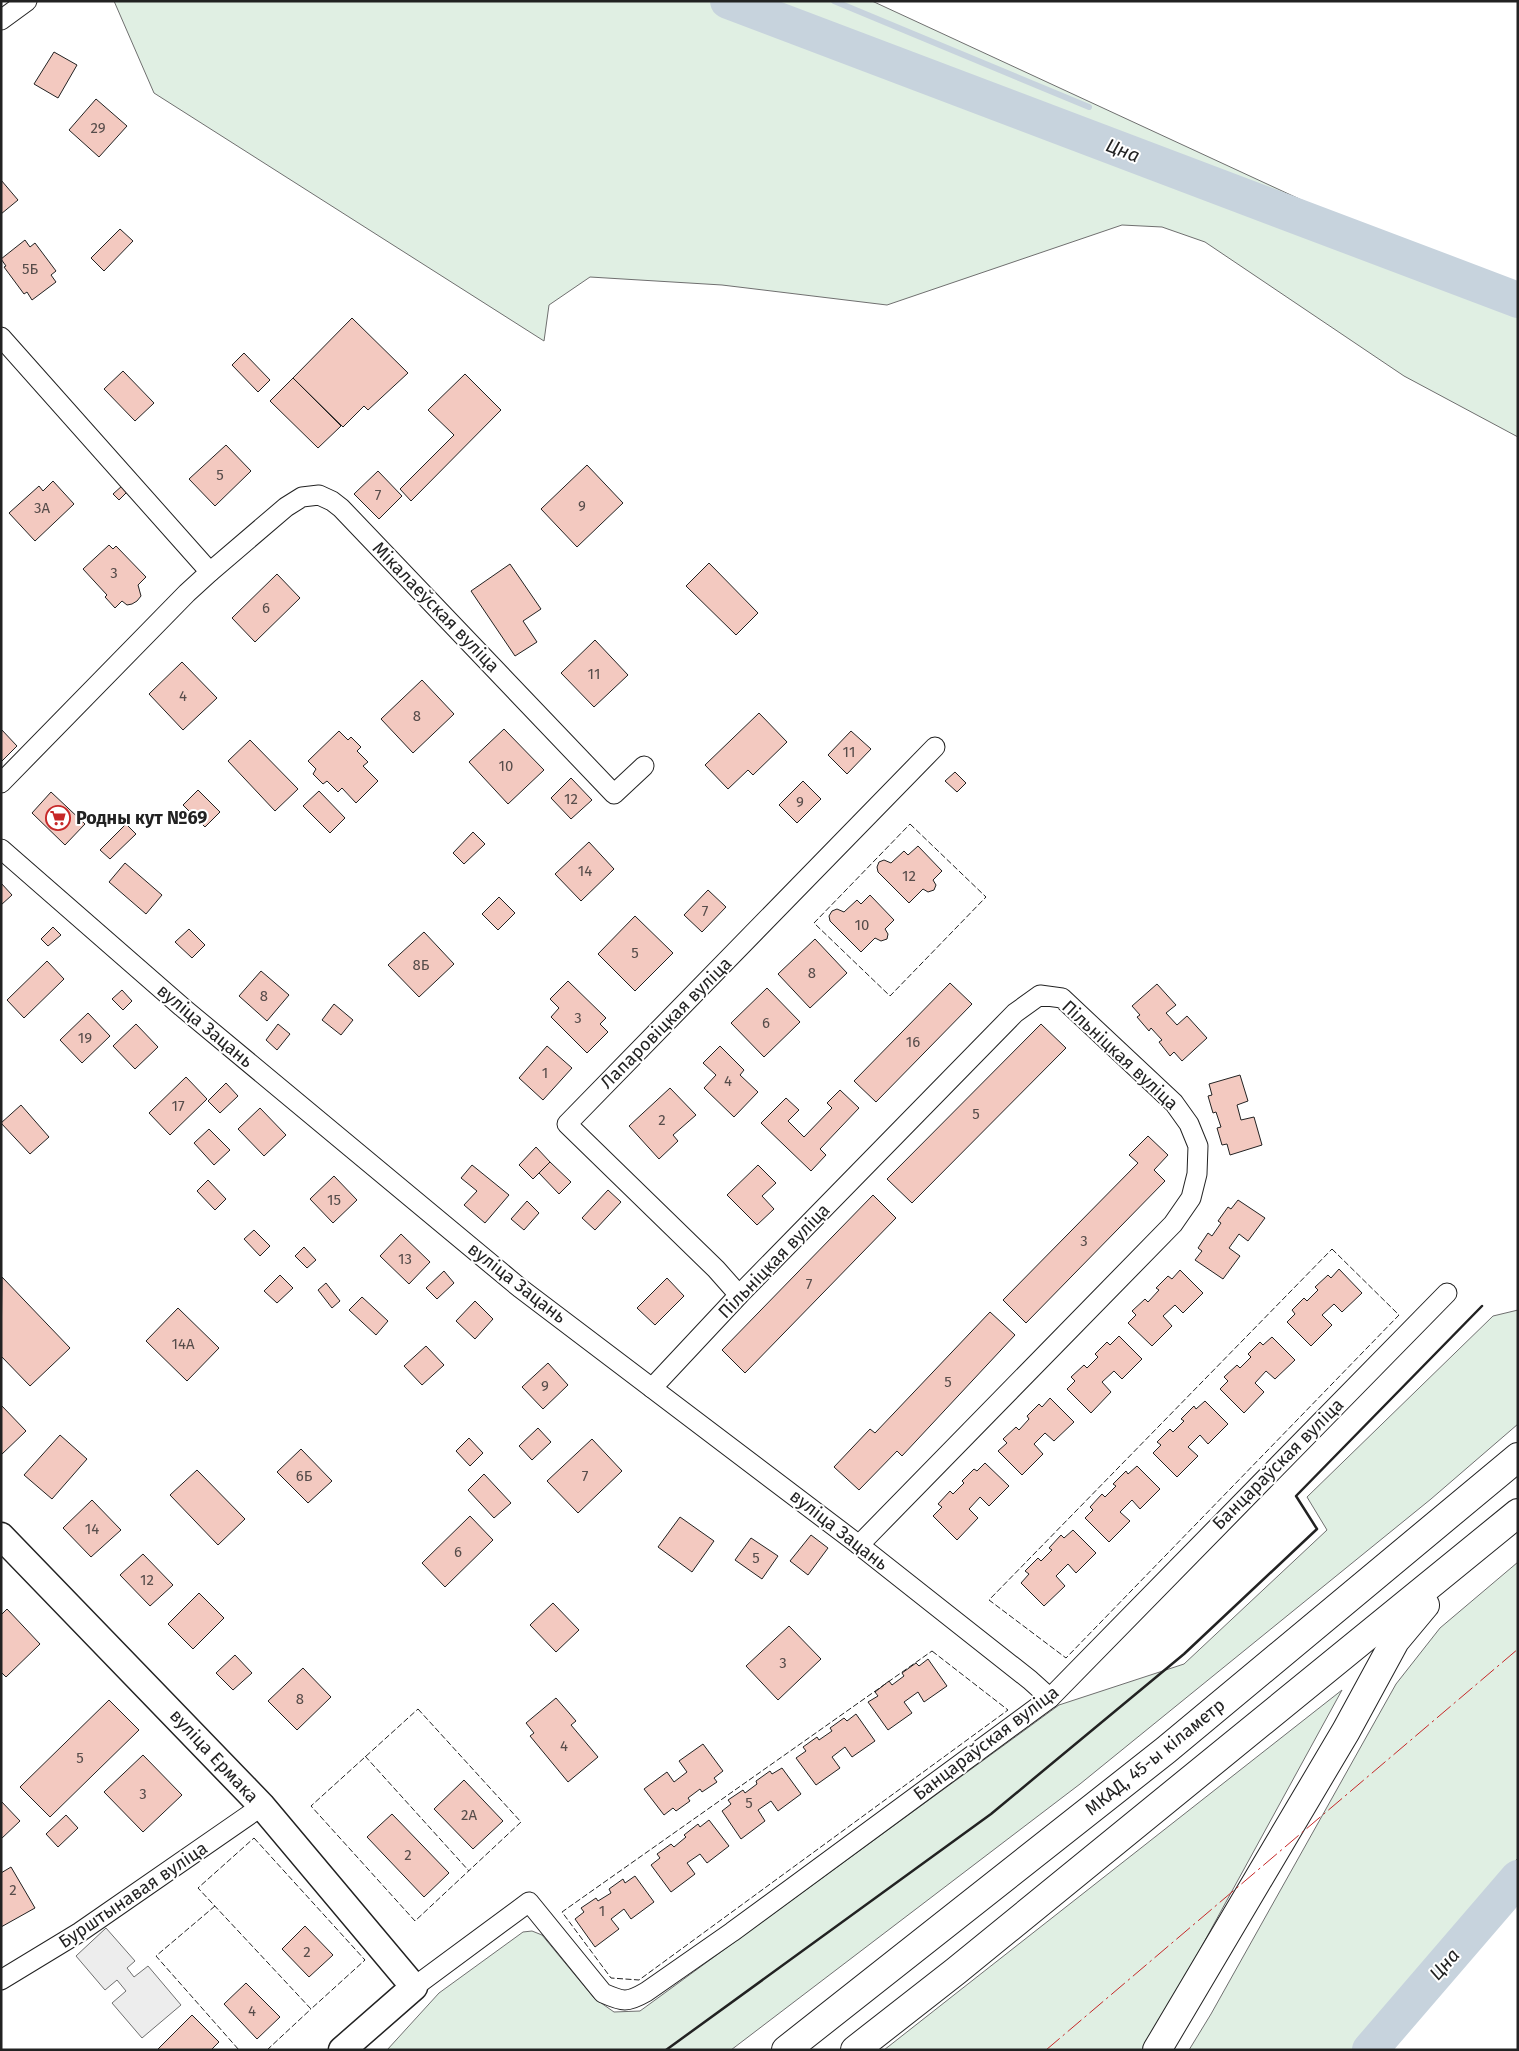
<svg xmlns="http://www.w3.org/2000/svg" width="1519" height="2051" viewBox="0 0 1519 2051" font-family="'Fira Sans',sans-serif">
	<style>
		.green { fill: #e0efe3; stroke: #6f6f6f }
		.parking { fill: #ededed; stroke: #6f6f6f }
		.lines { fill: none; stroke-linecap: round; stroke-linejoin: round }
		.stream { stroke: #c7d3dd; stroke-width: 6 }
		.river { stroke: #c7d3dd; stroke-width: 36 }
		.building { fill: #f3c9c0; stroke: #222 }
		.street-casing { stroke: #222; stroke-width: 21 }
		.secondary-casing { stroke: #222; stroke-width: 29 }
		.highway-casing { stroke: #222; stroke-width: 30 }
		.street { stroke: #fff; stroke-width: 19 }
		.secondary { stroke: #fff; stroke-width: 26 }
		.highway { stroke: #fff; stroke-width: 28 }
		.fence { stroke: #222; stroke-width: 1; stroke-dasharray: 6 2.5; stroke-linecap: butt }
		.wall { stroke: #222; stroke-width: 2.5 }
		.power { stroke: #c62828; stroke-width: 1; stroke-dasharray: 18 4 2.5 4; stroke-linecap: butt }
		.labels { text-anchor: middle; stroke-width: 4; stroke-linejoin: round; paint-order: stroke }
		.number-label { font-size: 15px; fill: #564c4a }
		.street-label { font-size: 18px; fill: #222; stroke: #fff }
		.poi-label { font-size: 18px; font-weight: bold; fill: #222; stroke: #fff; text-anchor: start }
		.water-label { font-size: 19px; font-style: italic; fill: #222; stroke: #fff }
	</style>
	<rect width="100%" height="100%" fill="#fff"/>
	<g class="green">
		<polygon points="114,1 872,1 1375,234 1518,295 1518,437 1404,376 1205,242 1162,227 1122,225 887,305 722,285 590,277 549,305 544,341 154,93"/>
		<polygon points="1518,1310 1518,1424 1431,1499 1080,1784 731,2050 387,2050 439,1993 523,1932 532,1931 542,1935 594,1998 614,2012 640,2011 1059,1705 1184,1664 1327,1530 1307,1497 1493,1316"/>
		<polygon points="1518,1562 1518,1858 1356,2050 1189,2050 1211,2014 1396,1684 1440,1628"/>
		<polygon points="1342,1690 1145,2050 884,2050"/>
	</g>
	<polygon class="parking" points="106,1928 135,1961 127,1968 134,1977 148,1966 181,2005 142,2038 112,2003 126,1991 117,1980 105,1990 76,1956"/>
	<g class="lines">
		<polyline class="stream" points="834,1 1089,107"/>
		<g class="river">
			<polyline points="728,1 1518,300"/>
			<polyline points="1370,2050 1518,1878"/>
		</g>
	</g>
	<g class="building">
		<polygon points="54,52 77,65 58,98 34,84"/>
		<polygon points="96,99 127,126 99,157 69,130"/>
		<polygon points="1,180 18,200 1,214"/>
		<polygon points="120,229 133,241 104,271 91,258"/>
		<polygon points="25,240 30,247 35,243 56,271 51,275 56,282 32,300 27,292 24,294 4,267 6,266 1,259"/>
		<polygon points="352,318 408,373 368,410 364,406 343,427 293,378"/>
		<polygon points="244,353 270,380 258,392 232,365"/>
		<polygon points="123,371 154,403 135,421 104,389"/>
		<polygon points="465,374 501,410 411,501 400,489 454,435 428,410"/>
		<polygon points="293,378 341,426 318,448 270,401"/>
		<polygon points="226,445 251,471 215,506 189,479"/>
		<polygon points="587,465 623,503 577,547 541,509"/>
		<polygon points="378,471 402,496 379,519 354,494"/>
		<polygon points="53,481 74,504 35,541 9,513 39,486 43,491"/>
		<polygon points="123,485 128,491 119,500 113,494"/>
		<polygon points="109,545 113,549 116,546 146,577 138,585 141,596 137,601 132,604 127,605 122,601 115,608 105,597 107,595 83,569"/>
		<polygon points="709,563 758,613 736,635 686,586"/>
		<polygon points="510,564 541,609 523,621 537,642 515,656 471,591"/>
		<polygon points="277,574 300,598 255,642 232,618"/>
		<polygon points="595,640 628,675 594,707 561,673"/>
		<polygon points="182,662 217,698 183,730 149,694"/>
		<polygon points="422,680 454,714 413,753 381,719"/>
		<polygon points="759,713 787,742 753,775 748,770 728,789 705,765"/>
		<polygon points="1,729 17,746 1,762"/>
		<polygon points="504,729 544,770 508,804 469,762"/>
		<polygon points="339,731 348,740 351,737 361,747 357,751 368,762 363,766 378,781 356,803 342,788 338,792 327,781 323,784 313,774 316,769 308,761"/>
		<polygon points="851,731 871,749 847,774 828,755"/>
		<polygon points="250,740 298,789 275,811 228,761"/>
		<polygon points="955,772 966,783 957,792 945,781"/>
		<polygon points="571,778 592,800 571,819 551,798"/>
		<polygon points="803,781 821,799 797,823 779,805"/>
		<polygon points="198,790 220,812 205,827 183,805"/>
		<polygon points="319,791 345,818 330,833 303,806"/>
		<polygon points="51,792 85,824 65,845 32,813"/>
		<polygon points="126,824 136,834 110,859 100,850"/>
		<polygon points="473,832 485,844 464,864 453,853"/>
		<polygon points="589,842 614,869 581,901 555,874"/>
		<polygon points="918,846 942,871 933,880 936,885 934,890 928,892 923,889 909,903 878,872 877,867 879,862 884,860 891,863 904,851 908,855"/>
		<polygon points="125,863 162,895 146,914 109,882"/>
		<polygon points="1,883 12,895 1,905"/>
		<polygon points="708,890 726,907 702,932 684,915"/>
		<polygon points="870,895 894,920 885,929 888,934 887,939 881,941 875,938 861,952 830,921 829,916 832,911 837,909 844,912 857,900 861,904"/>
		<polygon points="499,897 515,913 498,930 482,914"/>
		<polygon points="635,916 673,953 635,991 598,954"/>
		<polygon points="53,927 61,935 48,946 41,939"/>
		<polygon points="189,929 205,945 192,958 175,942"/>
		<polygon points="424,932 454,964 419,997 388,965"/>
		<polygon points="815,939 847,973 810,1008 778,974"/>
		<polygon points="47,961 64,979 24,1018 7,1000"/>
		<polygon points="261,971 289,995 267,1021 239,996"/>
		<polygon points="568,981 606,1018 600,1024 608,1032 587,1053 551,1017 559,1008 550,999"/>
		<polygon points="950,983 972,1004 876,1102 854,1081"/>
		<polygon points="1157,984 1176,1005 1166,1013 1177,1025 1187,1016 1207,1038 1182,1061 1174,1052 1170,1056 1159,1042 1162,1040 1151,1028 1149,1031 1137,1017 1140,1015 1132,1006"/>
		<polygon points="767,988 800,1022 764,1057 731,1023"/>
		<polygon points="122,990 132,1001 123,1010 112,999"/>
		<polygon points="334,1004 353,1020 341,1035 322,1020"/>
		<polygon points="88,1013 110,1036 82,1063 60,1040"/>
		<polygon points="136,1024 158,1047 135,1069 113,1046"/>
		<polygon points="278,1024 290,1034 277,1050 266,1040"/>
		<polygon points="1041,1024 1066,1048 912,1203 887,1179"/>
		<polygon points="547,1046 572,1068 543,1100 519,1078"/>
		<polygon points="720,1046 744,1070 740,1075 758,1092 734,1117 704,1088 716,1075 703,1063"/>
		<polygon points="1240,1075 1248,1101 1237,1105 1241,1120 1254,1117 1262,1145 1230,1155 1227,1144 1222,1145 1217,1128 1221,1127 1216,1112 1213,1113 1208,1096 1212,1095 1209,1084"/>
		<polygon points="186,1077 207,1099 170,1135 149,1113"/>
		<polygon points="226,1083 238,1096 220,1113 208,1101"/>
		<polygon points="670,1088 696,1115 673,1135 678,1141 659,1159 629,1126"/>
		<polygon points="840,1090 859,1108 820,1149 826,1155 811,1171 761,1123 786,1098 799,1110 788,1121 804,1137 832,1108 827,1103"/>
		<polygon points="21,1105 49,1137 30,1154 1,1123"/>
		<polygon points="260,1108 286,1135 264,1156 238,1129"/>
		<polygon points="209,1129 230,1150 214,1165 194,1143"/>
		<polygon points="1148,1136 1168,1155 1154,1170 1165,1181 1026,1323 1003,1300 1138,1163 1129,1155"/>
		<polygon points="536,1147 550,1162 533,1179 519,1165"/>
		<polygon points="550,1162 571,1182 559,1194 539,1173"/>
		<polygon points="472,1165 509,1195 485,1223 464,1205 477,1191 461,1178"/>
		<polygon points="758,1165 776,1183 762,1196 774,1209 757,1225 727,1195"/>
		<polygon points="334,1176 357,1200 333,1223 310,1199"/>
		<polygon points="208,1180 226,1199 215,1210 197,1191"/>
		<polygon points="608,1190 621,1202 595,1230 582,1218"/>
		<polygon points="873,1195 896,1218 745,1373 722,1350"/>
		<polygon points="1238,1200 1265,1218 1248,1241 1239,1234 1229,1248 1240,1256 1223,1279 1195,1260 1202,1251 1198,1248 1208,1233 1212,1236 1221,1223 1218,1221 1228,1207 1231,1209"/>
		<polygon points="527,1201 539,1213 524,1230 511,1219"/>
		<polygon points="254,1230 270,1246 260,1256 244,1239"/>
		<polygon points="401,1234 430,1262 409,1284 380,1256"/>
		<polygon points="304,1247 316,1260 307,1268 295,1256"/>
		<polygon points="1339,1269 1362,1293 1342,1312 1334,1304 1322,1315 1332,1325 1311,1346 1287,1322 1295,1314 1292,1310 1304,1298 1307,1301 1318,1290 1315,1287 1328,1275 1331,1278"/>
		<polygon points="1180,1270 1203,1293 1183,1313 1175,1305 1163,1316 1172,1326 1152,1346 1128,1323 1136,1315 1132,1311 1145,1299 1148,1302 1159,1290 1156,1288 1168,1276 1172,1279"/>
		<polygon points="444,1271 454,1283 437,1299 426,1288"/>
		<polygon points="280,1275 293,1288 277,1303 264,1291"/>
		<polygon points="2,1277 70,1348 30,1386 1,1356"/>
		<polygon points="667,1278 684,1296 655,1325 637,1308"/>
		<polygon points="326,1283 340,1301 332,1308 318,1290"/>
		<polygon points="362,1297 388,1321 376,1335 349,1310"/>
		<polygon points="475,1301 493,1319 475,1339 456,1321"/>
		<polygon points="178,1308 219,1348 187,1381 146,1341"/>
		<polygon points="990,1312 1015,1335 902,1456 897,1451 859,1490 834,1467 870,1429 875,1433"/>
		<polygon points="1119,1336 1142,1359 1122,1379 1114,1371 1102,1382 1111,1392 1091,1413 1067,1389 1075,1381 1071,1377 1084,1365 1087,1368 1098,1357 1095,1354 1107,1342 1110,1345"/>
		<polygon points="1272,1337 1295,1360 1275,1379 1266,1371 1255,1383 1264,1392 1244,1413 1220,1389 1228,1381 1224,1377 1237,1365 1240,1368 1251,1357 1248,1354 1260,1342 1263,1345"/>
		<polygon points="426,1346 444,1365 422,1385 404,1366"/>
		<polygon points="548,1363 568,1385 543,1409 522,1387"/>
		<polygon points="1050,1398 1074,1422 1054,1441 1045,1433 1034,1444 1043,1454 1022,1475 998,1451 1007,1443 1003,1439 1016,1427 1019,1430 1029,1419 1027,1416 1039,1404 1042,1407"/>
		<polygon points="1205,1401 1228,1424 1208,1444 1200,1435 1188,1447 1198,1456 1177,1477 1153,1453 1161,1445 1157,1442 1170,1429 1173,1432 1184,1421 1181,1419 1194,1406 1196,1409"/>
		<polygon points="1,1405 26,1431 1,1455"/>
		<polygon points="538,1428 551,1442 532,1460 519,1446"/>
		<polygon points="60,1435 87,1459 52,1499 24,1475"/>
		<polygon points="469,1438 483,1453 470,1466 456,1451"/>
		<polygon points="592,1439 622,1471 578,1513 547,1481"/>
		<polygon points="301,1449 332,1481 308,1503 277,1472"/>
		<polygon points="985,1463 1009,1486 989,1506 980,1497 969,1509 978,1518 957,1540 933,1516 942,1507 938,1504 950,1491 953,1494 964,1483 962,1481 974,1469 977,1471"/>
		<polygon points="1137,1466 1160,1489 1140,1509 1132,1500 1120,1512 1130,1521 1109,1542 1085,1518 1093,1510 1090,1507 1102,1494 1105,1497 1116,1486 1113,1484 1126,1471 1128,1474"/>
		<polygon points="197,1470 245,1519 218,1545 170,1495"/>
		<polygon points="484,1474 511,1503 494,1518 468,1490"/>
		<polygon points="92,1500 121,1530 91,1557 63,1528"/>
		<polygon points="470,1516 493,1540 445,1587 422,1563"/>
		<polygon points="680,1517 714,1541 692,1572 658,1547"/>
		<polygon points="1073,1530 1096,1553 1076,1573 1068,1564 1056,1576 1065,1586 1044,1606 1021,1583 1029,1574 1025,1571 1038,1558 1041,1561 1052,1550 1049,1548 1061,1535 1064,1538"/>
		<polygon points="811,1535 828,1548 808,1575 790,1561"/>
		<polygon points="751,1538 778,1556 762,1579 735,1560"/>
		<polygon points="143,1554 173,1585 150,1606 120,1575"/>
		<polygon points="199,1593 224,1618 193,1649 168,1624"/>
		<polygon points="553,1603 579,1630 556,1652 530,1625"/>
		<polygon points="7,1609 40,1644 6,1677 1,1672 1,1615"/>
		<polygon points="789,1626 821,1659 778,1700 746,1666"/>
		<polygon points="235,1655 252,1673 233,1690 216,1673"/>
		<polygon points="928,1659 947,1686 924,1702 918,1692 904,1702 912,1713 888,1730 868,1702 878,1696 875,1692 889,1681 892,1685 904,1676 902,1673 916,1663 919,1666"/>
		<polygon points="303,1668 331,1697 297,1730 268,1701"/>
		<polygon points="556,1698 576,1721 571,1725 598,1757 568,1782 530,1736 534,1733 526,1723"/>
		<polygon points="109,1700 139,1730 50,1817 20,1787"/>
		<polygon points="856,1714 875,1741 852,1757 845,1747 832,1757 840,1768 816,1785 796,1758 806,1751 803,1747 817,1737 819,1740 832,1731 830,1728 844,1718 847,1721"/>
		<polygon points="703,1744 723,1771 714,1778 717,1782 702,1792 700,1789 688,1798 690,1801 676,1811 673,1808 664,1815 644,1789 667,1772 674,1782 687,1772 679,1761"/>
		<polygon points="143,1755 182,1795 143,1832 104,1792"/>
		<polygon points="782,1768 801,1794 778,1811 771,1801 758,1810 765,1821 741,1839 722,1811 731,1804 728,1800 743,1790 745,1793 757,1784 756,1781 770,1771 772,1774"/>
		<polygon points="464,1780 503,1821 473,1849 434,1809"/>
		<polygon points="1,1801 20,1821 1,1839"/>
		<polygon points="392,1814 449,1873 424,1897 367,1837"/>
		<polygon points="66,1815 78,1828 58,1847 46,1834"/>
		<polygon points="709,1820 729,1846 707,1863 700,1854 687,1863 695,1874 671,1892 651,1865 660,1858 657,1854 671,1844 674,1847 686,1837 684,1835 698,1824 700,1827"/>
		<polygon points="11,1867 35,1908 1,1927 1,1873"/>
		<polygon points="635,1876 654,1902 631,1919 624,1909 611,1919 619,1929 595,1947 575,1919 584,1912 581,1908 596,1898 598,1901 611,1893 609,1889 623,1879 625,1883"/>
		<polygon points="305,1926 333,1955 309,1977 282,1949"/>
		<polygon points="246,1983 280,2017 257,2039 224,2004"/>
		<polygon points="192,2015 219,2042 211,2050 157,2050"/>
	</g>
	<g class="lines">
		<defs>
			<g id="street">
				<polyline points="1,20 27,1"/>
				<polyline points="1,337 210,572"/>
				<polyline points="1,783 187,593 210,572 286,507 302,497 319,495 332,501 341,508 614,794 644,766"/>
				<polyline points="1,849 182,1007 520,1288 859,1545 1030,1680 1050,1698"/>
				<polyline points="739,1295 716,1269 567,1124 935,747"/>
				<polyline points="652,1388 739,1295 1015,1013 1040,995 1062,998 1174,1103 1189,1124 1198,1146 1197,1174 1191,1198 1173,1224 859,1545"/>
				<polyline points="1,1980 80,1932 262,1806"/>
				<path d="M414 1987 529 1902 603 1993C623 2002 627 2003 646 1992L732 1932 1050 1698 1447 1293"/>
			</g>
			<polyline id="secondary" points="1,1536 262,1806 414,1987 342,2050"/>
			<g id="highway">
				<polyline points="786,2050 1166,1750 1518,1457"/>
				<polyline points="855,2050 956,1971 1518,1513"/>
				<polyline points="1157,2050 1346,1731 1395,1641 1425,1605"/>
			</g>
		</defs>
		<use href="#street" class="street-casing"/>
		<use href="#secondary" class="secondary-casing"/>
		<use href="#highway" class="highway-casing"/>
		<use href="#street" class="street"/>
		<use href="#secondary" class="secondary"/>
		<use href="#highway" class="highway"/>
		<g class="fence">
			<polygon points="910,824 986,897 890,996 814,923"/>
			<polygon points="1332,1249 1399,1315 1066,1658 989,1600"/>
			<polygon points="932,1651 1008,1710 639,1980 611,1978 562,1912"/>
			<polygon points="418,1709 521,1822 415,1921 311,1806"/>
			<polyline points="365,1756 469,1871"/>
			<polygon points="254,1838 365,1960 311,2009 198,1888"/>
			<polyline points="215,1906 156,1956 239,2050"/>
			<polyline points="267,2050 311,2009"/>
		</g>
		<polyline class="wall" points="666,2050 991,1814 1184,1654 1317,1529 1296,1496 1482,1306"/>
		<polyline class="power" points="1046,2050 1518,1649"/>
	</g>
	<defs>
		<symbol id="supermarket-ring" viewBox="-11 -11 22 22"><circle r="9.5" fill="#fff" stroke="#c62828" stroke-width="1.5"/><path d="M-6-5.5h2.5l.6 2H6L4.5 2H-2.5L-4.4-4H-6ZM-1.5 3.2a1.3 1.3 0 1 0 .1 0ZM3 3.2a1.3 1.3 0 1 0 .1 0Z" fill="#c62828"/></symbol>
	</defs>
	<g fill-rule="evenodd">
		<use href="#supermarket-ring" x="44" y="804" width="28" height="28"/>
	</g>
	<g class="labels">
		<g class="number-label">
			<text x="98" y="133">29</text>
			<text x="30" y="274">5Б</text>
			<text x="220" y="480">5</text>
			<text x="378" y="500">7</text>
			<text x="582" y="511">9</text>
			<text x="42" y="513">3А</text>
			<text x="114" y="578">3</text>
			<text x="266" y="613">6</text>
			<text x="594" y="679">11</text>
			<text x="183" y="701">4</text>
			<text x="417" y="721">8</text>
			<text x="849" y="757">11</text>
			<text x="506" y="771">10</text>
			<text x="571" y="804">12</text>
			<text x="800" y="807">9</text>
			<text x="585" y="876">14</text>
			<text x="909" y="881">12</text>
			<text x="705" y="916">7</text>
			<text x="862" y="930">10</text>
			<text x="635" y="958">5</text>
			<text x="421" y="970">8Б</text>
			<text x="812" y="978">8</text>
			<text x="264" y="1001">8</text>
			<text x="578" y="1023">3</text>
			<text x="766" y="1028">6</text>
			<text x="85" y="1043">19</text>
			<text x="913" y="1047">16</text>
			<text x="545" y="1078">1</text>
			<text x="728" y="1086">4</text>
			<text x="178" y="1111">17</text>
			<text x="976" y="1119">5</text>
			<text x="662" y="1125">2</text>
			<text x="334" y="1205">15</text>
			<text x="1084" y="1246">3</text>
			<text x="405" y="1264">13</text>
			<text x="809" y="1289">7</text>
			<text x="183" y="1349">14А</text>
			<text x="948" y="1387">5</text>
			<text x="545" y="1391">9</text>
			<text x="304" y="1481">6Б</text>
			<text x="585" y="1481">7</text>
			<text x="92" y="1534">14</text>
			<text x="458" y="1557">6</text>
			<text x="756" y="1563">5</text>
			<text x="147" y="1585">12</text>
			<text x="783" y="1668">3</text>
			<text x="300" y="1704">8</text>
			<text x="564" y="1751">4</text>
			<text x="80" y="1763">5</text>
			<text x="143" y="1799">3</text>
			<text x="749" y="1808">5</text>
			<text x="469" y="1820">2А</text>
			<text x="408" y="1860">2</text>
			<text x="13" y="1895">2</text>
			<text x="602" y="1916">1</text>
			<text x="307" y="1957">2</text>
			<text x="252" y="2016">4</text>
		</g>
		<g class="street-label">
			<text transform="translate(436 607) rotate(46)" y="6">Мікалаеўская вуліца</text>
			<text transform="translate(666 1023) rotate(-45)" y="6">Лапаровіцкая вуліца</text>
			<text transform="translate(205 1026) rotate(40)" y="6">вуліца Зацань</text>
			<text transform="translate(1120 1055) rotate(43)" y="6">Пільніцкая вуліца</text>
			<text transform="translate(774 1261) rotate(-46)" y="6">Пільніцкая вуліца</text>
			<text transform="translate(517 1283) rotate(38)" y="6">вуліца Зацань</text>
			<text transform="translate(1278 1464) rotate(-45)" y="6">Банцараўская вуліца</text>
			<text transform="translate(839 1530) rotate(38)" y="6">вуліца Зацань</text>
			<text transform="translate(986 1743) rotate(-37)" y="6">Банцараўская вуліца</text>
			<text transform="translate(214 1756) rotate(47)" y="6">вуліца Ермака</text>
			<text transform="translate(1155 1757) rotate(-39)" y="6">МКАД, 45-ы кіламетр</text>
			<text transform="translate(133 1895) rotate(-34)" y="6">Бурштынавая вуліца</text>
		</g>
		<g class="poi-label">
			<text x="76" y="824">Родны кут №69</text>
		</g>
		<g class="water-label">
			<text transform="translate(1123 150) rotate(21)" y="7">Цна</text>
			<text transform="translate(1444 1964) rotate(-49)" y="7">Цна</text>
		</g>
	</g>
	<rect width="1519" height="2051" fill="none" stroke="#222222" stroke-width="5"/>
</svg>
